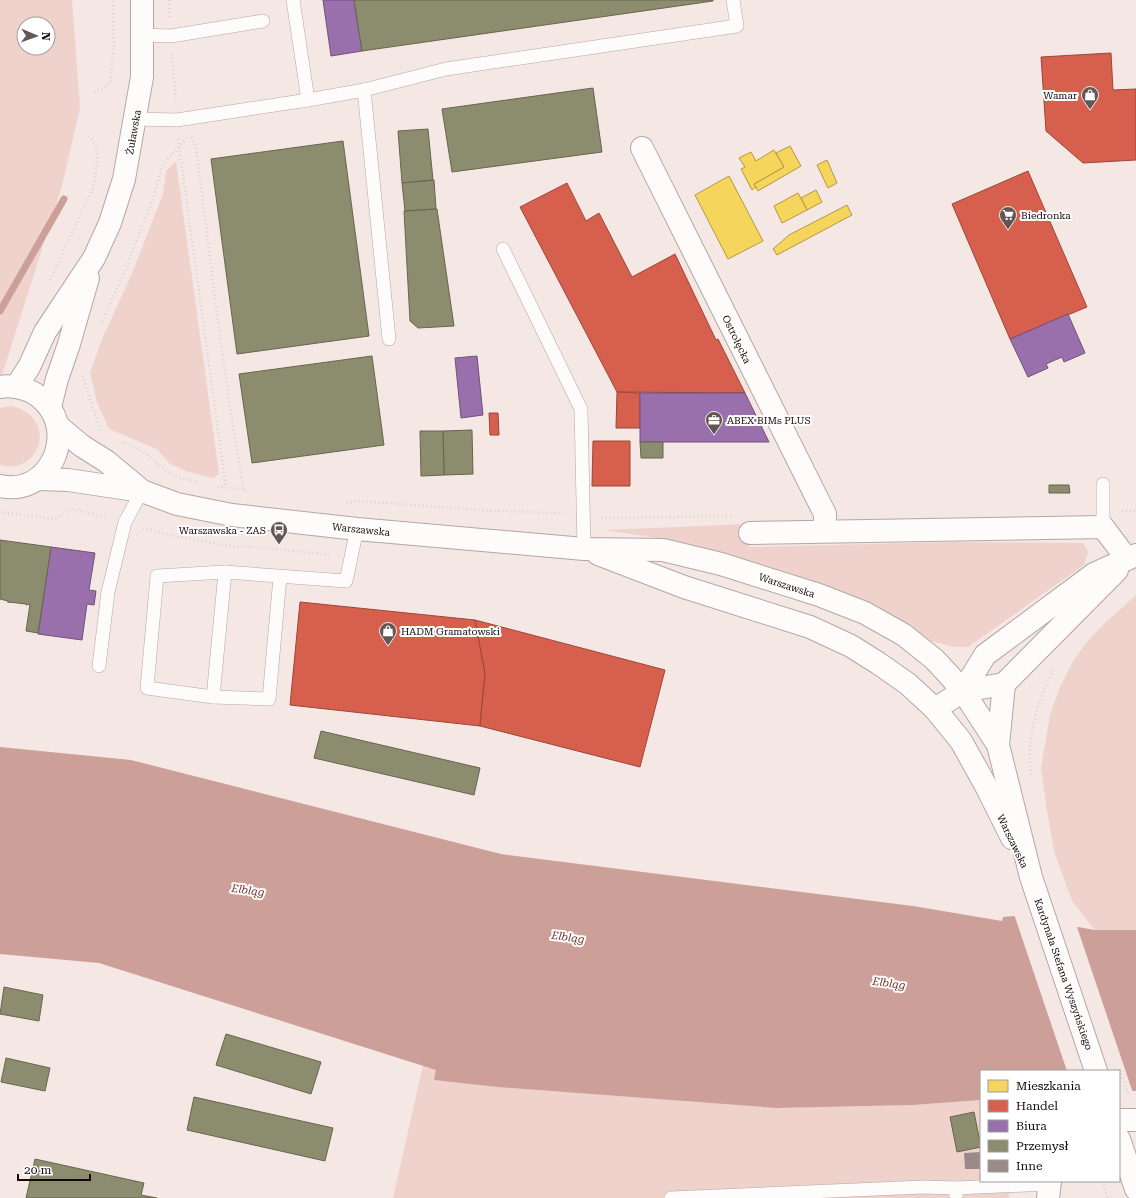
<svg xmlns="http://www.w3.org/2000/svg" width="1136" height="1198" viewBox="0 0 1136 1198" font-family="'Roboto Serif',serif">
	<style>
		.green { fill: #efd2cc; fill-rule: evenodd }
		.water { fill: #cca099 }
		.pier { fill: #f5e7e4 }
		.homes { fill: #f6d55c; stroke: #b29843 }
		.shops { fill: #d6604d; stroke: #9c4638 }
		.offices { fill: #9970ab; stroke: #71517a }
		.industry { fill: #8c8c6e; stroke: #68654f }
		.lines { fill: none; stroke-linecap: round; stroke-linejoin: round }
		.stream { stroke: #cca099; stroke-width: 7 }
		.building { fill: #9a8a88 }
		.lane-casing { stroke: #b3a7a5; stroke-width: 14 }
		.street-casing { stroke: #b3a7a5; stroke-width: 24 }
		.secondary-casing { stroke: #b3a7a5; stroke-width: 24 }
		.path { stroke: #d8d3d3; stroke-width: 2.5; stroke-dasharray: 1 3; stroke-linecap: butt }
		.lane { stroke: #fefbfb; stroke-width: 13 }
		.street { stroke: #fefbfb; stroke-width: 22 }
		.secondary { stroke: #fefbfb; stroke-width: 22 }
		.labels { text-anchor: middle; stroke-width: 4; stroke-linejoin: round; paint-order: stroke }
		.poi-label { font-size: 10px; fill: #130908; stroke: #fff; text-anchor: start }
		.street-label { font-size: 10px; fill: #130908; stroke: #fff }
		.water-label { font-size: 11px; font-style: italic; fill: #783128; stroke: #fff }
	</style>
	<rect width="100%" height="100%" fill="#f5e7e4"/>
	<g class="green">
		<path d="M0 0H72L80 108 62 186 1 378 0 379ZM24 24H48V48H24Z"/>
		<polygon points="176,161 219,474 212,478 186,471 170,464 157,449 109,429 97,402 90,373 102,339 133,271 163,194 166,171"/>
		<path d="M12 406C59 418 40 476 0 465V408Z"/>
		<polygon points="747,524 749,547 954,542 1083,543 1088,552 1084,565 968,647 954,647 931,641 902,622 720,554 671,540 605,530"/>
		<polygon points="1136,595 1136,930 1095,930 1072,901 1054,851 1046,804 1041,768 1050,715 1060,687 1072,663 1086,643 1104,624"/>
		<polygon points="423,1065 437,1070 434,1080 497,1087 777,1108 913,1105 981,1100 981,1181 1008,1181 1009,1198 393,1198"/>
	</g>
	<polygon class="water" points="0,747 131,760 501,854 913,906 1002,921 1003,917 1014,916 1095,930 1136,930 1136,1091 1119,1091 1119,1071 981,1071 981,1100 913,1105 777,1108 497,1087 434,1080 436,1070 99,963 0,954"/>
	<polygon class="pier" points="1014,914 1076,924 1133,1093 1119,1093 1119,1071 1067,1071"/>
	<g class="homes">
		<polygon points="790,146 801,166 758,191 754,184 784,167 776,153"/>
		<polygon points="774,150 784,167 754,184 756,187 752,190 741,169 745,167 739,158 751,152 756,161"/>
		<polygon points="827,160 837,183 828,188 817,165"/>
		<polygon points="729,176 763,241 728,259 695,195"/>
		<polygon points="816,190 822,202 807,210 801,198"/>
		<polygon points="798,193 807,210 782,223 774,206"/>
		<polygon points="847,205 852,215 777,255 773,249 789,235"/>
	</g>
	<g class="shops">
		<polygon points="1111,53 1113,90 1136,89 1136,160 1083,163 1046,131 1041,57"/>
		<polygon points="1028,171 1087,307 1010,339 952,204"/>
		<polygon points="567,183 586,221 599,213 632,277 675,254 716,340 718,339 745,393 617,392 520,207"/>
		<polygon points="617,392 640,393 640,428 616,428"/>
		<polygon points="489,413 498,413 499,435 490,435"/>
		<polygon points="593,441 630,441 630,486 592,486"/>
		<polygon points="300,602 475,620 485,673 480,726 290,705"/>
		<polygon points="475,620 665,670 640,767 480,726 485,673"/>
	</g>
	<g class="offices">
		<polygon points="323,0 354,0 362,51 331,56"/>
		<polygon points="1068,314 1085,353 1064,362 1062,357 1046,364 1048,368 1028,377 1010,339"/>
		<polygon points="477,356 483,415 461,418 455,358"/>
		<polygon points="640,393 745,393 769,442 640,442"/>
		<polygon points="51,547 95,553 89,590 96,591 94,605 87,604 82,640 38,634"/>
	</g>
	<g class="industry">
		<polygon points="354,0 713,0 713,1 362,51"/>
		<polygon points="593,88 602,152 452,172 442,109"/>
		<polygon points="428,129 433,180 402,183 398,131"/>
		<polygon points="343,141 369,336 237,354 211,159"/>
		<polygon points="434,180 436,209 405,211 402,183"/>
		<polygon points="437,209 454,326 418,328 410,321 404,211"/>
		<polygon points="372,356 384,445 252,463 239,374"/>
		<polygon points="472,430 473,474 444,475 443,431"/>
		<polygon points="420,431 443,431 444,475 421,476"/>
		<polygon points="640,442 663,442 663,458 641,458"/>
		<polygon points="1049,485 1069,485 1070,493 1049,493"/>
		<polygon points="0,540 51,547 38,633 26,631 30,604 26,605 26,604 9,602 8,603 8,601 0,599"/>
		<polygon points="321,731 480,768 474,795 314,758"/>
		<polygon points="4,987 43,995 39,1021 0,1014"/>
		<polygon points="226,1034 321,1062 311,1094 216,1065"/>
		<polygon points="6,1058 50,1068 45,1091 1,1082"/>
		<polygon points="194,1097 333,1128 325,1161 187,1130"/>
		<polygon points="974,1112 981,1147 957,1152 950,1117"/>
		<polygon points="35,1159 144,1183 141,1195 157,1198 26,1198"/>
	</g>
	<g class="lines">
		<polyline class="stream" points="0,311 64,199"/>
	</g>
	<polygon class="building" points="981,1152 981,1169 965,1169 964,1153"/>
	<g class="lines">
		<defs>
			<g id="lane">
				<polyline points="293,0 308,100"/>
				<polyline points="142,35 171,36 263,21"/>
				<polyline points="364,90 389,339"/>
				<polyline points="135,119 177,120 308,100 364,90 446,69 737,26 733,0"/>
				<polyline points="503,249 581,409 584,549"/>
				<polyline points="1103,484 1103,527"/>
				<polyline points="280,577 269,699 213,697 147,688 157,576 225,572 346,581 357,529"/>
				<polyline points="99,666 108,592 125,522 142,491"/>
				<polyline points="213,697 225,572"/>
				<polyline points="671,1198 923,1187 956,1188"/>
				<polyline points="956,1198 956,1188 1050,1184"/>
			</g>
			<g id="street">
				<polyline points="642,148 825,514 825,531"/>
				<polyline points="750,533 1103,527 1127,559"/>
				<polyline points="1119,1120 1136,1120"/>
				<polyline points="1048,1198 1050,1181"/>
			</g>
			<g id="secondary">
				<path d="M0 387C8 385 17 387 24 389 33 391 39 396 45 402 77 436 48 497 0 486"/>
				<polyline points="16,387 29,367 45,332 94,258 110,223 124,179 142,77 142,0"/>
				<polyline points="50,407 57,379 69,344 88,278"/>
				<polyline points="58,426 82,446 106,461 142,491"/>
				<polyline points="38,479 68,480 142,491 177,504 232,515 357,529 584,549 663,550 721,564 819,595 865,613 904,635 934,659 949,675 963,691 998,745 1031,877 1096,1071"/>
				<polyline points="598,554 684,587 810,627 851,646 878,663 908,684 935,709 961,741 986,786 1012,838"/>
				<polyline points="963,691 1004,684 1117,570"/>
				<polyline points="935,709 963,691 985,655 1094,574 1136,555"/>
				<polyline points="998,745 1004,684"/>
				<polyline points="1119,1139 1136,1189"/>
			</g>
		</defs>
		<use href="#lane" class="lane-casing"/>
		<use href="#street" class="street-casing"/>
		<use href="#secondary" class="secondary-casing"/>
		<g class="path">
			<polyline points="169,0 170,17"/>
			<polyline points="172,54 176,102"/>
			<polyline points="94,92 103,89 110,83 114,43 113,0"/>
			<path d="M191 137 196 148C211 262 223 377 244 489"/>
			<polyline points="178,139 226,487"/>
			<polyline points="50,280 93,188 98,157 96,145 87,134"/>
			<polyline points="102,322 126,268 155,193 162,165 187,138"/>
			<polyline points="0,355 12,348"/>
			<polyline points="83,376 91,404 101,430"/>
			<polyline points="122,442 136,448 152,458 166,471 179,477 196,482"/>
			<polyline points="218,487 244,489 248,493"/>
			<polyline points="347,503 358,501 496,511 565,513"/>
			<polyline points="1122,511 1136,511"/>
			<polyline points="0,512 54,519 72,509 108,518"/>
			<polyline points="602,518 733,516"/>
			<polyline points="143,528 174,536 236,547 245,546 332,555"/>
			<path d="M1031 775C1026 738 1038 701 1054 668"/>
			<polyline points="1120,1070 1129,1097"/>
			<polyline points="1102,1181 1108,1198"/>
		</g>
		<use href="#lane" class="lane"/>
		<use href="#street" class="street"/>
		<use href="#secondary" class="secondary"/>
	</g>
	<defs>
		<symbol id="shop-pin" viewBox="-11 -11 22 30"><path d="M0 17L-7.5 6A9.5 9.5 0 1 1 7.5 6Z" fill="#625755" stroke="#fff"/><path d="M-5-2.5h2.3a2.7 3.5 0 0 1 5.4 0H5L5.5 6h-11ZM-1.5-2.5h3a1.5 2.3 0 0 0-3 0Z" fill="#fff"/></symbol>
		<symbol id="supermarket-pin" viewBox="-11 -11 22 30"><path d="M0 17L-7.5 6A9.5 9.5 0 1 1 7.5 6Z" fill="#625755" stroke="#fff"/><path d="M-6-5.5h2.5l.6 2H6L4.5 2H-2.5L-4.4-4H-6ZM-1.5 3.2a1.3 1.3 0 1 0 .1 0ZM3 3.2a1.3 1.3 0 1 0 .1 0Z" fill="#fff"/></symbol>
		<symbol id="office-pin" viewBox="-11 -11 22 30"><path d="M0 17L-7.5 6A9.5 9.5 0 1 1 7.5 6Z" fill="#625755" stroke="#fff"/><path d="M-6-3h4V-5.5h4V-3h4V5H-6ZM-1-4.5V-3h2v-1.5ZM-6 0V1H6V0Z" fill="#fff"/></symbol>
		<symbol id="bus-pin" viewBox="-11 -11 22 30"><path d="M0 17L-7.5 6A9.5 9.5 0 1 1 7.5 6Z" fill="#625755" stroke="#fff"/><path d="M-5-6H5V4H4V6H2V4H-2V6H-4V4H-5ZM-3.5-4V0h7V-4ZM-3.5 1.2v1.5H-2V1.2ZM2 1.2v1.5H3.5V1.2Z" fill="#fff"/></symbol>
	</defs>
	<g fill-rule="evenodd">
		<use href="#shop-pin" x="1080" y="85" width="20" height="27"/>
		<use href="#supermarket-pin" x="998" y="205" width="20" height="27"/>
		<use href="#office-pin" x="704" y="410" width="20" height="27"/>
		<use href="#bus-pin" x="269" y="520" width="20" height="27"/>
		<use href="#shop-pin" x="378" y="621" width="20" height="27"/>
	</g>
	<g class="labels">
		<g class="poi-label">
			<text x="1077" y="99" text-anchor="end">Wamar</text>
			<text x="1021" y="219">Biedronka</text>
			<text x="727" y="424">ABEX BIMs PLUS</text>
			<text x="266" y="534" text-anchor="end">Warszawska - ZAS</text>
			<text x="401" y="635">HADM Gramatowski</text>
		</g>
		<g class="street-label">
			<text transform="translate(133 132) rotate(-80)" y="4">Żuławska</text>
			<text transform="translate(737 339) rotate(64)" y="4">Ostrołęcka</text>
			<text transform="translate(361 529) rotate(6)" y="4">Warszawska</text>
			<text transform="translate(787 585) rotate(18)" y="4">Warszawska</text>
			<text transform="translate(1013 841) rotate(64)" y="4">Warszawska</text>
			<text transform="translate(1064 974) rotate(71)" y="4">Kardynała Stefana Wyszyńskiego</text>
		</g>
		<g class="water-label">
			<text transform="translate(248 890) rotate(8)" y="4">Elbląg</text>
			<text transform="translate(568 937) rotate(8)" y="4">Elbląg</text>
			<text transform="translate(889 983) rotate(8)" y="4">Elbląg</text>
		</g>
	</g>
	<rect x="980" y="1070" width="140" height="112" fill="#ffffff" stroke="#a19d9c"/>
	<rect x="988" y="1080" width="20" height="12" fill="#f6d55c" stroke="#a19d9c"/>
	<text x="1016" y="1090" font-size="12" fill="#130908">Mieszkania</text>
	<rect x="988" y="1100" width="20" height="12" fill="#d6604d" stroke="#a19d9c"/>
	<text x="1016" y="1110" font-size="12" fill="#130908">Handel</text>
	<rect x="988" y="1120" width="20" height="12" fill="#9970ab" stroke="#a19d9c"/>
	<text x="1016" y="1130" font-size="12" fill="#130908">Biura</text>
	<rect x="988" y="1140" width="20" height="12" fill="#8c8c6e" stroke="#a19d9c"/>
	<text x="1016" y="1150" font-size="12" fill="#130908">Przemysł</text>
	<rect x="988" y="1160" width="20" height="12" fill="#9a8a88" stroke="#a19d9c"/>
	<text x="1016" y="1170" font-size="12" fill="#130908">Inne</text>
	<g transform="translate(36 36) rotate(92)"><circle r="19" fill="#ffffff" stroke="#a19d9c"/>
	<path d="M0-3L7 15L0 10L-7 15Z" fill="#625755"/>
	<text y="-6" font-size="11" font-weight="bold" text-anchor="middle" fill="#130908">N</text>
	</g>
	<path d="M18 1174v6h72v-6" fill="none" stroke="#130908" stroke-width="2"/>
	<text x="24" y="1174" font-size="12" fill="#130908" stroke="#ffffff" stroke-width="3" paint-order="stroke">20 m</text>
</svg>
